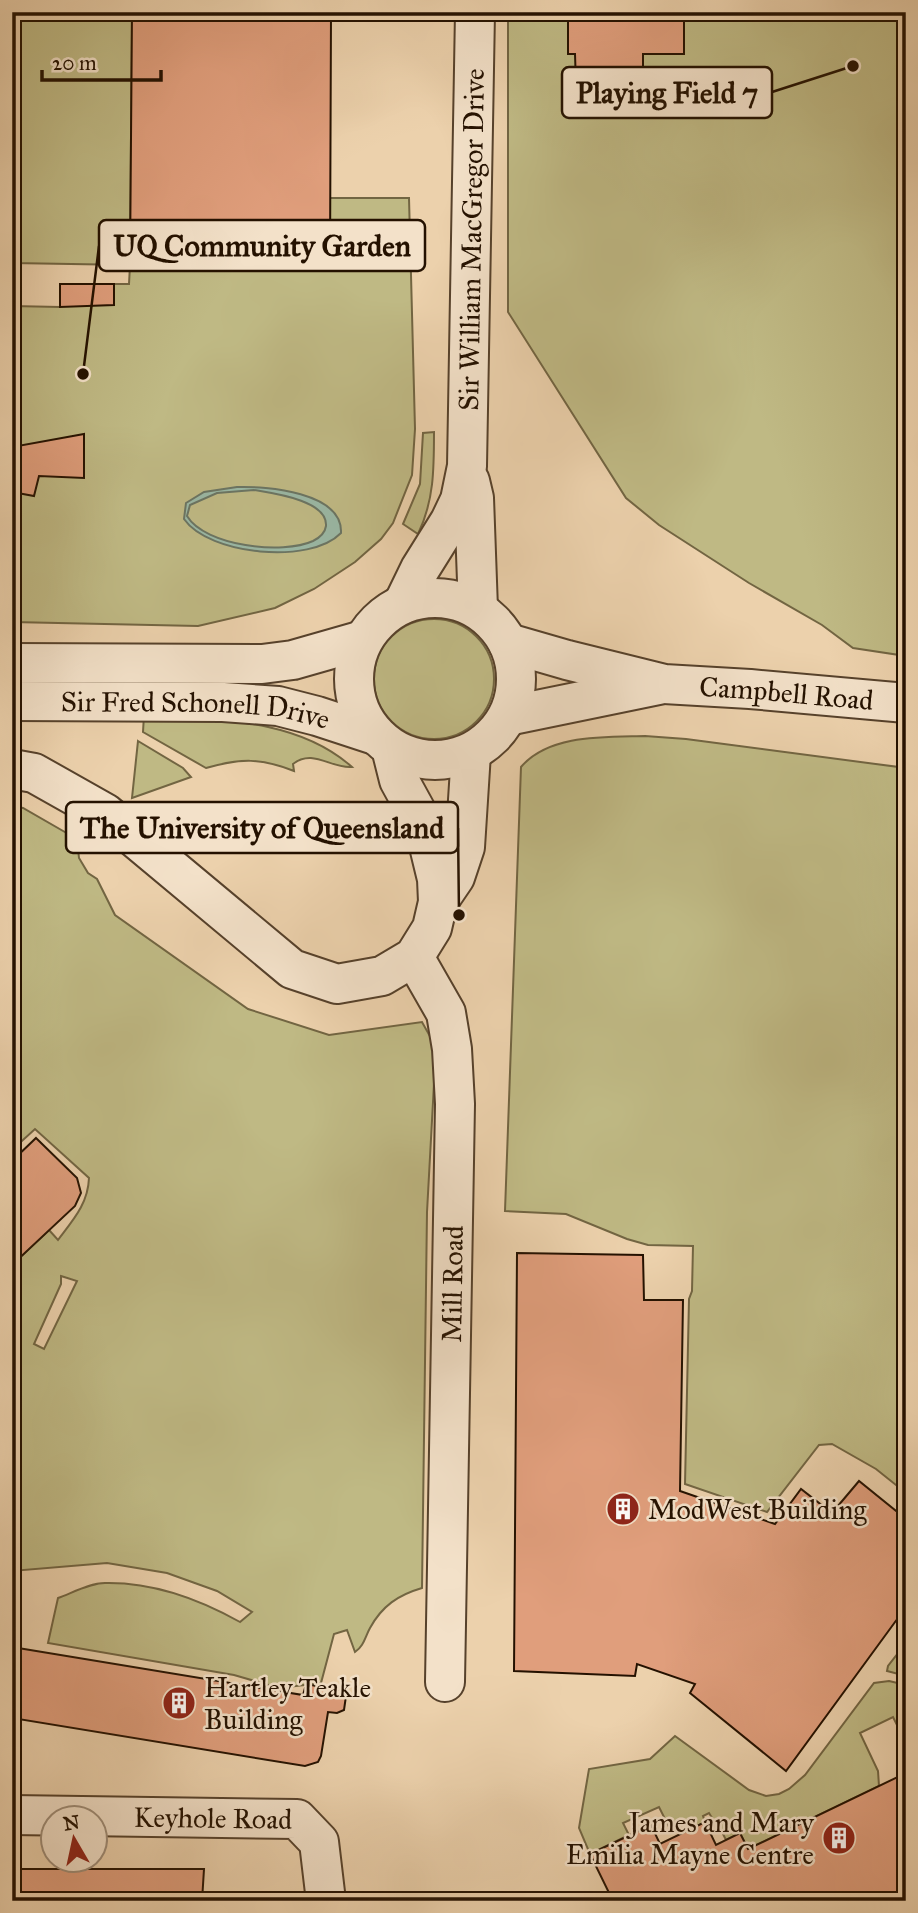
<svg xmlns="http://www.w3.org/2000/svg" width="918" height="1913" viewBox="0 0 918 1913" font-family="'IM FELL Great Primer',serif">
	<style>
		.green { fill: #bfb984; stroke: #726542; stroke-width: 2; fill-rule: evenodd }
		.water { fill: #9ab8a5; stroke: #6b7563; stroke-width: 2; fill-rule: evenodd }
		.building { fill: #e09e7c; stroke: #241100; stroke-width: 2 }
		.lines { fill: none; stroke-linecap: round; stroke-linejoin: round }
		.minor-casing { stroke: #56412b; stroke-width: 42 }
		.minor { stroke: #f3e1c9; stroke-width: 38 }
		.labels { text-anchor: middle; stroke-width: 5; stroke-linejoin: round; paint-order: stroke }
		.street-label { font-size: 28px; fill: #241100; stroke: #f3e1c9 }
		.poi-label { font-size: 28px; fill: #241100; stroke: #f3e1c9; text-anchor: start }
		.leader { fill: none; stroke: #241100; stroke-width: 2.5 }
		.callout-dot { fill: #241100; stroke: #f3e1c9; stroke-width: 2.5 }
		.callout { fill: #f3e1c9; stroke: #241100; stroke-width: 2.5 }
		.callout-label { font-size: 30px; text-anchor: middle; font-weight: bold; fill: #241100 }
	</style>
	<rect width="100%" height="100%" fill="#ecd1ac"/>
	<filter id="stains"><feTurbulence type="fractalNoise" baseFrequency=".00286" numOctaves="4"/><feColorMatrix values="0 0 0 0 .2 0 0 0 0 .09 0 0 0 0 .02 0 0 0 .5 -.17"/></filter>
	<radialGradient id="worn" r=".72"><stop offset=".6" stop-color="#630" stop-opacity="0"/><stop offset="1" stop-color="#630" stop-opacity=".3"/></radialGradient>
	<g class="green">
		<polygon points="12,12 132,12 130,264 330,265 330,198 409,198 415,429 412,475 393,523 381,539 355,562 314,589 275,608 198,626 12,622 12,306 60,307 60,284 129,284 130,265 12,263"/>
		<polygon points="508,12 906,12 906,656 853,648 822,625 749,583 659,525 626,498 508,312"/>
		<path d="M434 432C434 469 434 501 418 534L403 524 420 484 423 433Z"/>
		<circle cx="434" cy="679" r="60"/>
		<path d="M144 715C214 720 296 717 352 767 331 769 313 748 293 764L294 771C261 758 241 758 206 768L143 732Z"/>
		<path d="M645 736 686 739 906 768V1493L876 1469 832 1444 819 1445 767 1512 685 1484 689 1299 692 1291 693 1246 648 1245 627 1239 566 1214 505 1211 521 767C549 734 605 737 645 736Z"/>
		<polygon points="138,741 183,768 191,777 132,798"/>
		<path d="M12 806 23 808 77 839 79 858 88 873 97 879 115 915 248 1009 329 1035 422 1022 436 1047 427 1212 422 1588C398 1595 382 1606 370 1628 365 1637 364 1646 355 1652L347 1630 334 1634 321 1683 279 1688 234 1675 48 1643 58 1598C72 1593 90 1583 105 1583 153 1582 199 1599 240 1622L252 1612 217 1591 167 1573 107 1563 12 1571V1265L49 1230 58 1240C73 1220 88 1204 89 1178L35 1129 12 1150ZM61 1276 77 1281 44 1349 34 1344 61 1284Z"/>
		<polygon points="906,1643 906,1676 887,1671 888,1666"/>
		<polygon points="889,1681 906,1685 906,1743 893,1717 860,1733 878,1771 879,1786 748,1849 740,1833 726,1840 716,1820 714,1821 709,1813 703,1816 705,1822 688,1831 683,1821 669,1827 659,1807 623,1823 629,1835 590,1854 579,1828 589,1769 650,1759 675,1736 749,1790 766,1796 779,1794 789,1789 805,1775 874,1683"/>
	</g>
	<path class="water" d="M237 487C266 486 343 492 341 533 310 565 209 555 184 519L186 503 204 492ZM254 490C271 493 328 500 326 526 325 533 319 538 313 541 283 555 205 546 187 516L190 505 217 493Z"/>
	<g class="building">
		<polygon points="132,12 331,12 330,265 130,264"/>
		<polygon points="568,12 684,12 684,54 643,54 643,85 576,85 575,54 568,54"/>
		<polygon points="60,284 114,284 114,305 60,307"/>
		<polygon points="84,434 84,478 39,476 34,496 12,492 12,447"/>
		<polygon points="36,1138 77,1178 81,1193 75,1206 12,1265 12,1161"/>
		<polygon points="517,1253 643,1255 644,1300 683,1300 680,1491 775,1524 801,1489 832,1513 859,1481 906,1519 906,1607 786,1771 690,1693 695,1684 637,1664 635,1676 514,1671"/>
		<polygon points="12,1647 303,1695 305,1688 311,1685 340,1690 346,1696 344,1710 337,1713 328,1712 321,1756 318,1762 305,1766 12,1718"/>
		<polygon points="906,1773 906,1901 613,1901 590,1854 651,1825 660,1844 705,1822 716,1845 740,1833 748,1849"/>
		<polygon points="12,1869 204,1869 202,1901 12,1901"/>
	</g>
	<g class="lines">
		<defs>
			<g id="minor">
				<polyline points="470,481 474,498 478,609"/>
				<circle cx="435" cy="679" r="81"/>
				<path id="s1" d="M403 604 420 569 450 521 460 500 467 466 475 12"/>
				<path id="s2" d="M508 643 567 660 664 684 750 689 906 703"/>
				<polyline points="12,663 262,664 293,660 363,640"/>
				<path id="s3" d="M12 701 223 702 278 706 317 716 375 735"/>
				<polyline points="508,716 659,685"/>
				<polyline points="12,769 34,773 105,813 292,969 337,984 382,976 414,957 432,928 438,902 437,879 429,846 416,811 399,780 391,748"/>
				<polyline points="438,902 455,877 465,847 471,753"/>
				<polyline points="414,957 446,1013 452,1049 455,1104 445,1682"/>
				<path id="s4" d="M12 1815 297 1819 319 1842 326 1901"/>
			</g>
		</defs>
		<use href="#minor" class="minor-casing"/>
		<use href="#minor" class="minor"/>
	</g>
	<defs>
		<symbol id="building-disc" viewBox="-11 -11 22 22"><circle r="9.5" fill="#8f2418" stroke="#f3e1c9"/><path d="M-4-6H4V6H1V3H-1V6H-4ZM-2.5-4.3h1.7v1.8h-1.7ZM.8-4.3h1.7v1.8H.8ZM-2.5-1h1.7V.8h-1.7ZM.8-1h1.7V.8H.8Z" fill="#fff"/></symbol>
	</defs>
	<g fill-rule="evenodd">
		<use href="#building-disc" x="604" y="1490" width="38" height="38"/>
		<use href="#building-disc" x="160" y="1684" width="38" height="38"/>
		<use href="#building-disc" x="820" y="1819" width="38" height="38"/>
	</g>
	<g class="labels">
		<g class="street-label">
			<text dy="10" stroke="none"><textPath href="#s1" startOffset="380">Sir William MacGregor Drive</textPath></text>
			<text dy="10" stroke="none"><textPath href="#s2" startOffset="284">Campbell Road</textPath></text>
			<text dy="10" stroke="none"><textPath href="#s3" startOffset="184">Sir Fred Schonell Drive</textPath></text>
			<text transform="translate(452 1284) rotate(-89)" y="10">Mill Road</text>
			<text dy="10" stroke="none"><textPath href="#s4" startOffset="201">Keyhole Road</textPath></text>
		</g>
		<g class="poi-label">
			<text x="648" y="1519">ModWest Building</text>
			<text x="204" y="1697">Hartley Teakle<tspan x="204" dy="32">Building</tspan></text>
			<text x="814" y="1832" text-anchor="end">James and Mary<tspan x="814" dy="32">Emilia Mayne Centre</tspan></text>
		</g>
	</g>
	<path class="leader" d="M853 66L772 92M83 374L99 246M459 915L458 828"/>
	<g class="callout-dot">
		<circle cx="853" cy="66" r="7"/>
		<circle cx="83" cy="374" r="7"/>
		<circle cx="459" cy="915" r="7"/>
	</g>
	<g class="callout">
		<rect x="562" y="67" width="210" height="51" rx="7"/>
		<rect x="99" y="220" width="326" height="51" rx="7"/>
		<rect x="66" y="802" width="392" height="51" rx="7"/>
	</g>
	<g class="callout-label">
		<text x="667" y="103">Playing Field 7</text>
		<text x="262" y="256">UQ Community Garden</text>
		<text x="262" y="838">The University of Queensland</text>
	</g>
	<rect width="918" height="1913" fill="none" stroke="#ecd1ac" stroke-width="42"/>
	<rect x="14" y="14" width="890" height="1885" fill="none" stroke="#241100" stroke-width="3.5"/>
	<rect x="21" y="21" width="876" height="1871" fill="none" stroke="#241100" stroke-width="2"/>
	<g transform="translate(74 1839) rotate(351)"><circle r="33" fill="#f3e1c9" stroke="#a08e79" stroke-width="2"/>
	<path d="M0-5L12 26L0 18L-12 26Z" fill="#8f2418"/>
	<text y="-10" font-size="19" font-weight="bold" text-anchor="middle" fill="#241100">N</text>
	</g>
	<path d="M42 70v10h119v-10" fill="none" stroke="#241100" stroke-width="3.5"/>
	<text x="52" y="70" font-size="21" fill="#241100" stroke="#f3e1c9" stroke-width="5" paint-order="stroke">20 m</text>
	<rect width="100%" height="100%" filter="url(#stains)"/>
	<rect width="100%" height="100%" fill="url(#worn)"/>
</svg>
